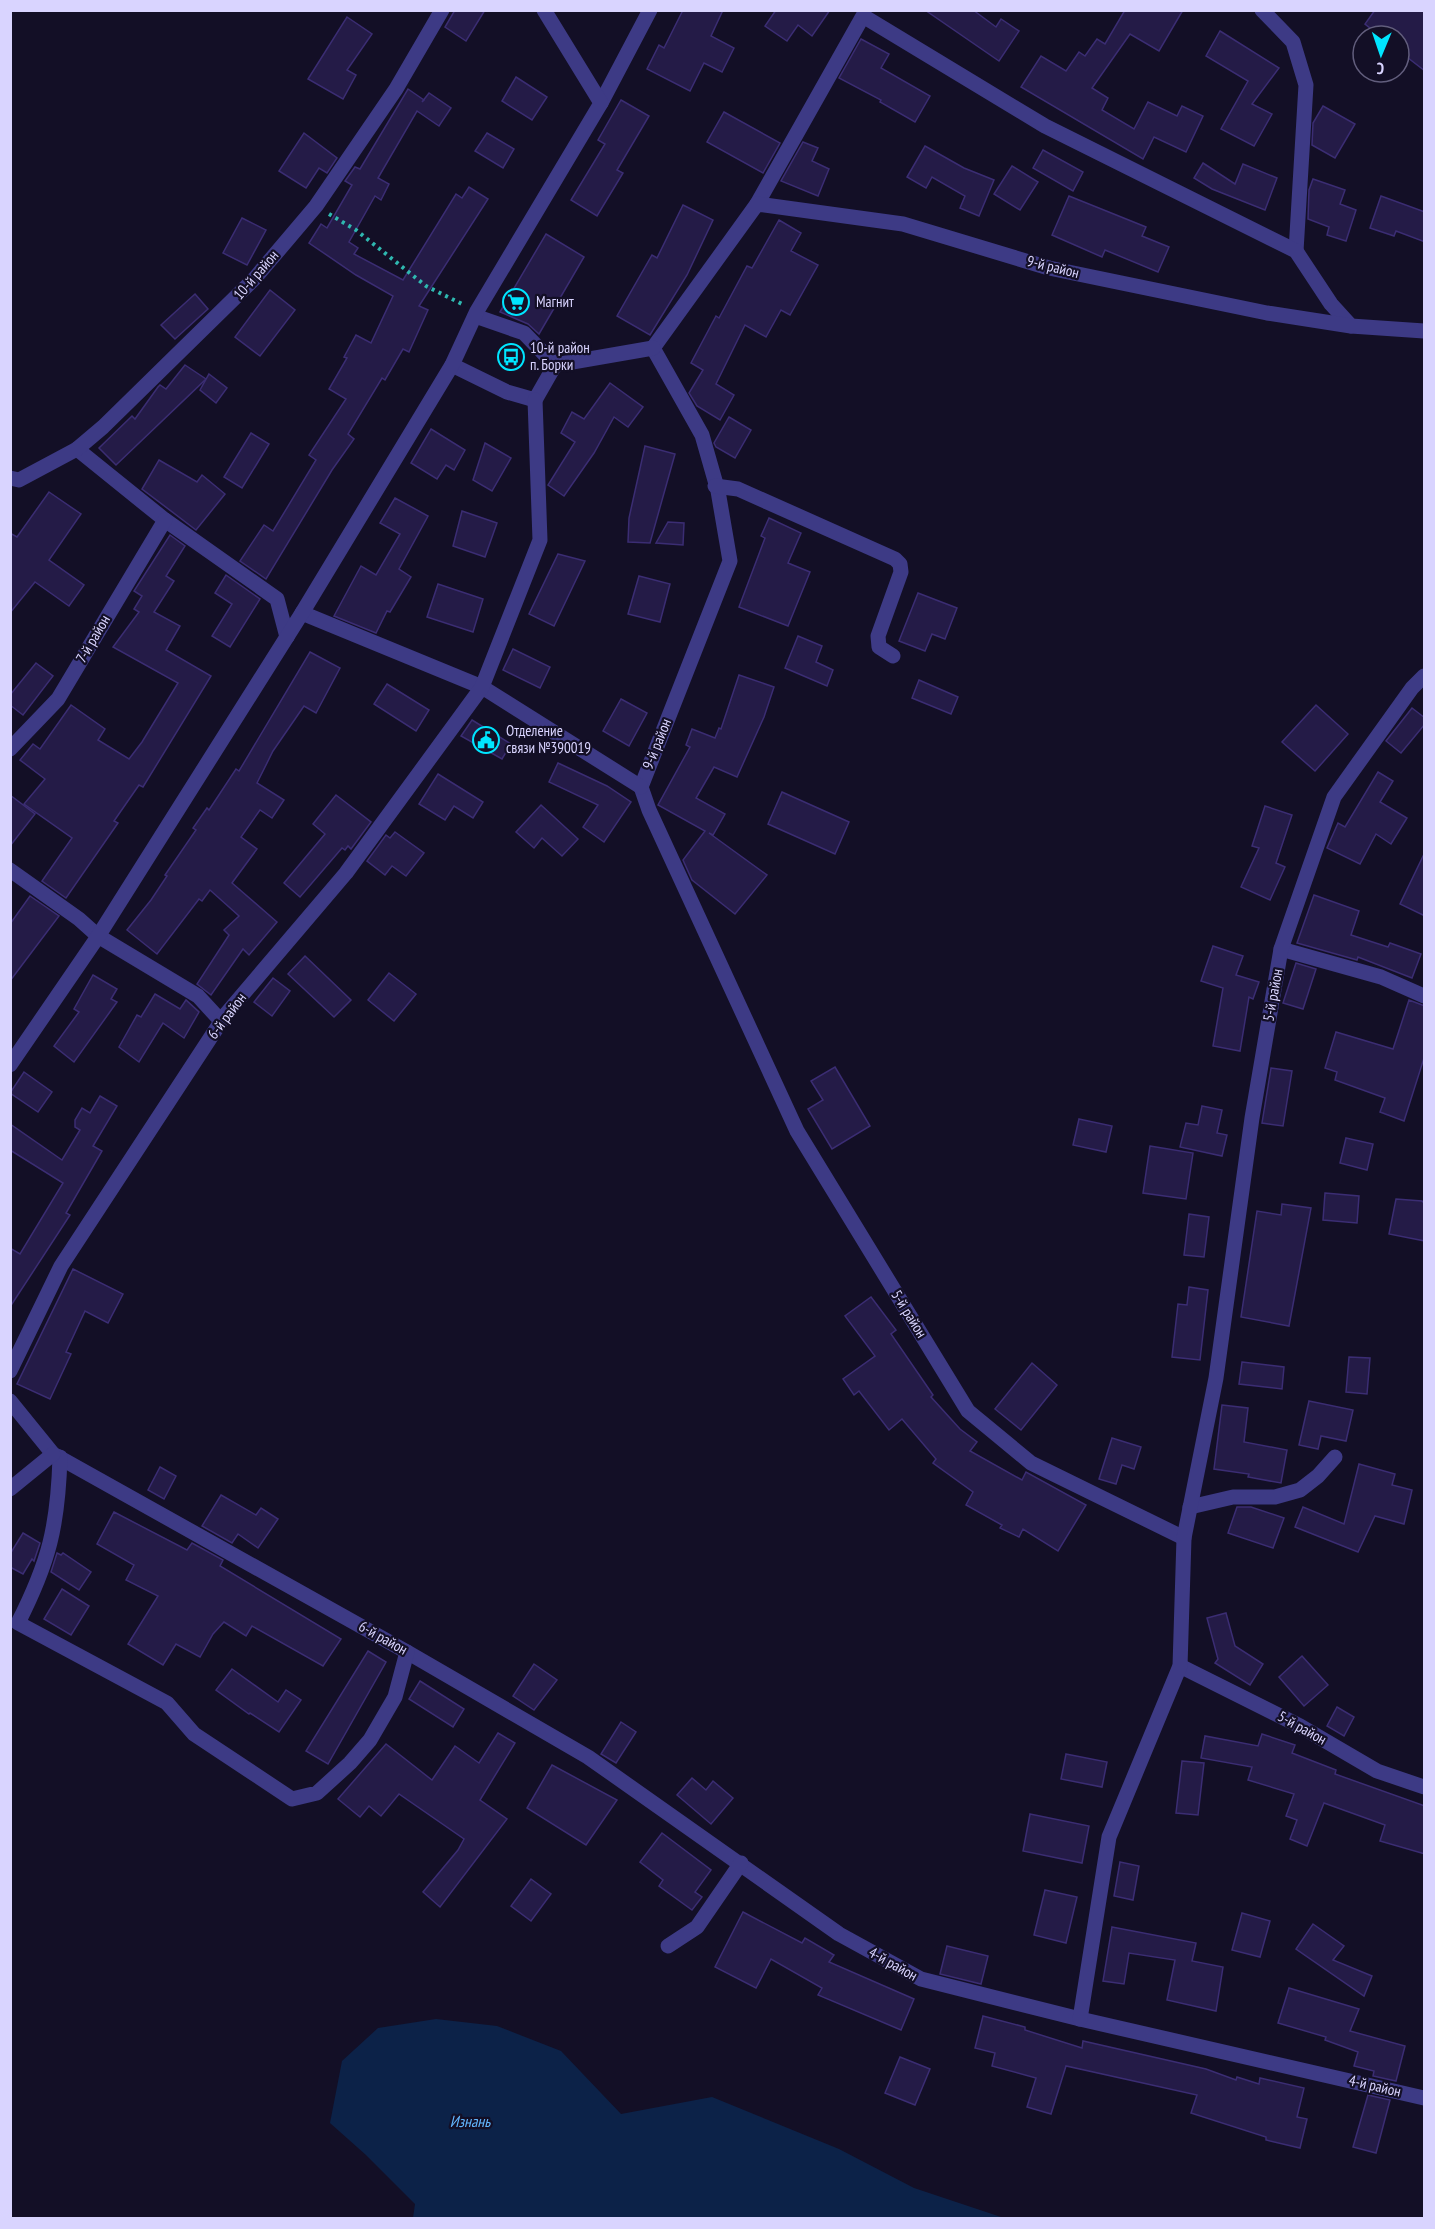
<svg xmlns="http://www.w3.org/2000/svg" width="1435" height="2229" viewBox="0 0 1435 2229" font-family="'PT Sans Narrow',sans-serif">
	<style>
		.water { fill: #0c2248 }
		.building { fill: #241b47; stroke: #3b2d73; stroke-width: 1.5 }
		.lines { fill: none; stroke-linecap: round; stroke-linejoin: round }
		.path { stroke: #2fb8b0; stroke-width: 4; stroke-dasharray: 3 4.5; stroke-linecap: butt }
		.minor { stroke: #3d3a85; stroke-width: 15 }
		.labels { text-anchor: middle; stroke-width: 4.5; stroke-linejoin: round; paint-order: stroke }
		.street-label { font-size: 15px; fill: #d9d4ff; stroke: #130f26 }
		.poi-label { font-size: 15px; fill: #d9d4ff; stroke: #130f26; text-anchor: start }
		.water-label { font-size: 16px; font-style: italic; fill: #62b6ff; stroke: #130f26 }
	</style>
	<rect width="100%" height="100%" fill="#130f26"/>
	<polygon class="water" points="436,2019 497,2026 561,2051 621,2114 712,2097 839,2149 914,2188 1004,2218 413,2218 415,2204 366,2155 330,2123 342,2061 378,2028"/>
	<g class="building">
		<polygon points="455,10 485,10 466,41 445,27"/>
		<polygon points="683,10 723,10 711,36 734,48 722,72 704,63 690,91 647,69 659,45 664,48"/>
		<polygon points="776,10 830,10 812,36 798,25 787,41 765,26"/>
		<polygon points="925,10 973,10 996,27 1001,19 1019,31 999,61"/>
		<polygon points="1125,10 1183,10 1159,51 1130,34 1092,88 1108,98 1102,110 1134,129 1148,102 1177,116 1182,106 1203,116 1186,152 1154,137 1143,159 1021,87 1041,56 1066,71 1079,52 1085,56 1097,39 1105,44"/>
		<polygon points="1375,10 1425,10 1425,71 1399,51 1399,36 1380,36 1365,24"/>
		<polygon points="347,17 372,34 347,70 356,75 343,99 308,79"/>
		<polygon points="1220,31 1279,68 1252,104 1272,114 1254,146 1221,129 1248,81 1206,56"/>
		<polygon points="861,39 889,54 881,68 930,96 915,122 880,102 881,100 839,78"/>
		<polygon points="516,77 547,97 532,120 502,101"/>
		<polygon points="408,89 424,100 422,102 429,93 451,108 439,126 417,111 378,178 389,184 381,200 375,196 349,242 358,248 354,254 403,280 456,194 462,198 469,187 488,199 419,306 428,310 409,352 403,349 385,380 382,378 348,434 354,439 332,470 266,579 240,561 264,525 273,531 316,460 309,455 346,399 329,389 347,358 344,357 356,335 371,343 393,296 356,275 309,243 321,224 327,228 352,185 345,181 355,167 360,169"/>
		<polygon points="621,100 649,116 617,170 623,173 597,216 571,200 605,144 598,140"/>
		<polygon points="1323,106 1355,124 1335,158 1312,145 1313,123"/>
		<polygon points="724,112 780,143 763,173 707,142"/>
		<polygon points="304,133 337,158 327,173 319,168 306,188 279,171"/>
		<polygon points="487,133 514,149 503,168 475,151"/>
		<polygon points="803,142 818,148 812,161 829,169 818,196 781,181"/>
		<polygon points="925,146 964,168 994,180 979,216 960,208 965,196 932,177 926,188 907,177"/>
		<polygon points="1043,150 1083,172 1073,191 1033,168"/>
		<polygon points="1203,163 1235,184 1243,164 1277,178 1265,210 1212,189 1194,178"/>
		<polygon points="1012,166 1038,182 1020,210 994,194"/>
		<polygon points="1313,179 1345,190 1340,204 1356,210 1346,241 1327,235 1329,227 1308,219 1309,190"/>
		<polygon points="1069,196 1146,227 1142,236 1169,247 1158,272 1105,250 1102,257 1052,235"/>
		<polygon points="1381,196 1425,212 1425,242 1396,231 1394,236 1370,228"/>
		<polygon points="683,205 713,220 687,275 650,335 617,316 652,255 657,258"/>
		<polygon points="242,218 266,230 247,265 223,253"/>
		<polygon points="779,220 801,233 791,251 818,265 790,315 781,310 766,337 745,325 716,384 734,395 720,420 697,406 689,393 703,370 691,363 716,316 719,318 747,266 752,268"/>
		<polygon points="546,234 584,257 539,334 528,324 500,312"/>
		<polygon points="270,290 295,310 260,356 235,337"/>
		<polygon points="195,294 208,309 175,339 161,325"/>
		<polygon points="185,365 206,379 116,465 99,448 132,416 135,419 158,387 160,385 166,389"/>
		<polygon points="209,374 227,388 216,403 200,390"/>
		<polygon points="610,383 643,407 628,427 614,417 594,453 564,496 548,485 575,442 561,433 572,412 584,419"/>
		<polygon points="729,417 751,430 735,458 716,447 714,443"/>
		<polygon points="431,429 465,450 454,470 446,465 437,479 411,463"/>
		<polygon points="251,433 269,444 242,488 224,477"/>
		<polygon points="485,443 511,458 492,491 473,480"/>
		<polygon points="645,446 675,454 650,543 628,542 629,518"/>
		<polygon points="159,460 197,482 202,475 225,494 196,530 142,489"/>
		<polygon points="49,492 81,514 49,560 84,585 69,606 35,582 10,613 10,533 17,537"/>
		<polygon points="395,498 428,516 399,569 411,577 390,612 387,611 376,633 334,616 361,566 376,575 400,534 380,523"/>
		<polygon points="462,511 497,523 485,557 453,546"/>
		<polygon points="769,518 801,533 788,563 810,572 788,626 739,607 765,538 761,536"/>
		<polygon points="668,522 684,523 683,545 656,543"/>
		<polygon points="170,535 185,546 166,576 174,581 154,612 180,626 166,650 211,676 143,787 139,785 114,821 118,823 66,898 42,881 72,838 24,804 45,779 20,760 33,744 40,749 71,705 105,729 98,740 129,759 142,742 178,683 113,647 139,612 134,609 142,596 134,591"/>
		<polygon points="558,554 585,561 554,626 529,614"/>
		<polygon points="226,575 260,599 230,647 212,636 232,604 215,593"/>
		<polygon points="639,576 670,584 660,622 628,614"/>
		<polygon points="438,584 483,599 473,632 427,617"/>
		<polygon points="918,593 957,608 945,639 932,634 925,651 899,641"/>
		<polygon points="798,636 822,646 816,662 833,670 827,686 785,668"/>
		<polygon points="513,649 550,667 540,688 503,670"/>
		<polygon points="310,652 340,668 316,713 304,706 273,751 257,783 284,800 272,818 260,810 241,837 257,849 232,883 277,922 249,955 243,949 211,995 197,984 229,935 224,930 239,916 210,890 202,901 199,899 157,954 127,930 151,900 167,876 165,875 196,830 193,828 207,808 209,810 236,769 239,771"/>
		<polygon points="36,663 53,676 23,715 10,705 10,695"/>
		<polygon points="739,675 774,687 764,717 737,777 714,767 696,798 725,814 713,835 709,833 767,875 735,914 692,880 683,860 705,831 658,805 690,747 686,745 692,729 715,738 719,728 721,729"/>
		<polygon points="919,680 958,697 951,714 912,698"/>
		<polygon points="387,684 429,710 416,731 374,704"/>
		<polygon points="621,699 647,713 629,746 603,731"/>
		<polygon points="1316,705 1348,734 1315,771 1282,742"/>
		<polygon points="1412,708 1425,718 1425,724 1401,753 1386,741"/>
		<polygon points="472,720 511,744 502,759 461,736"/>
		<polygon points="558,763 607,786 631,802 604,842 583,827 598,805 549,782"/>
		<polygon points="1378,772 1393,781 1380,802 1407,818 1391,844 1376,834 1360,864 1327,848 1338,823 1345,827"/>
		<polygon points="438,774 483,802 473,818 454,806 445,820 419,804"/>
		<polygon points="782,792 849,822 835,854 768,824"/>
		<polygon points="10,795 35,814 10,846"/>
		<polygon points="336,795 371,822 351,849 348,846 345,850 342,848 300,897 284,883 325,834 313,824"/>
		<polygon points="541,805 578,839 562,856 542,838 534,848 516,832"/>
		<polygon points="1265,806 1292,815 1276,863 1285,867 1270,900 1241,887 1259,848 1252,846"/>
		<polygon points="395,832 424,853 406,876 392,866 385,875 367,861 386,835 390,838"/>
		<polygon points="1425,852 1425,916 1400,904"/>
		<polygon points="1314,895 1359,911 1351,935 1388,947 1390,943 1421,954 1412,978 1358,957 1357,960 1297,943"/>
		<polygon points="30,896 59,916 10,981 10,924"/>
		<polygon points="1213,946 1243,956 1236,975 1259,982 1253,999 1249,997 1240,1051 1213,1046 1223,988 1201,981"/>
		<polygon points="305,956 351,1000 334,1017 288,974"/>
		<polygon points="1296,963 1316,969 1303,1009 1283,1003"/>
		<polygon points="389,973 416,994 394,1021 368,1000"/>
		<polygon points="93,975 117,989 111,999 117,1002 74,1062 54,1046 79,1012 74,1009"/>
		<polygon points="273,978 290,991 272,1016 254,1002"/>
		<polygon points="155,994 180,1009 186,1000 199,1012 184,1038 163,1023 139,1062 119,1047 137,1015 141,1017"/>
		<polygon points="1409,1000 1425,1006 1425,1055 1404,1121 1380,1112 1385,1098 1335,1080 1337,1072 1325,1068 1336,1032 1393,1049"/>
		<polygon points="835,1067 870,1126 832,1149 808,1109 823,1100 811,1081"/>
		<polygon points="1271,1068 1292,1071 1283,1126 1262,1123"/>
		<polygon points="24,1072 52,1092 38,1112 10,1093"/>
		<polygon points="100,1096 117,1106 93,1146 102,1151 66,1213 70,1215 10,1307 10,1248 20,1254 63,1183 10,1150 10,1124 62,1160 80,1130 75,1127 75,1120 82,1108 90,1113"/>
		<polygon points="1202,1106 1222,1110 1217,1133 1227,1135 1222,1156 1180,1147 1186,1123 1198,1125"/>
		<polygon points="1079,1119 1112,1126 1106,1152 1073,1145"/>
		<polygon points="1346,1138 1373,1144 1367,1170 1340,1163"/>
		<polygon points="1150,1146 1193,1153 1186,1199 1143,1193"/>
		<polygon points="1325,1193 1359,1196 1357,1223 1323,1220"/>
		<polygon points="1396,1199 1422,1201 1425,1204 1425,1241 1389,1234"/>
		<polygon points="1282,1204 1311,1208 1289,1326 1241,1317 1257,1211 1281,1215"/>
		<polygon points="1189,1214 1209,1217 1204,1257 1184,1255"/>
		<polygon points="73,1269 123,1294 108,1323 85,1311 66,1352 71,1354 50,1399 17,1384"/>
		<polygon points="1189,1287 1208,1290 1200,1360 1172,1357 1178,1304 1187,1305"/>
		<polygon points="871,1297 896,1330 891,1334 933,1395 931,1397 960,1429 977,1442 970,1451 1022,1480 1026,1472 1086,1505 1058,1551 1023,1529 1019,1537 1000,1528 1002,1525 966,1505 973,1492 933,1463 936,1459 902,1419 889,1430 859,1391 854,1395 843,1379 875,1356 845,1316"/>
		<polygon points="1349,1357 1370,1358 1367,1394 1346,1392"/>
		<polygon points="1242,1362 1284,1367 1282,1389 1239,1384"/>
		<polygon points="1032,1363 1057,1385 1021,1430 995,1409"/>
		<polygon points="1309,1401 1353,1410 1346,1441 1321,1436 1318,1449 1299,1445"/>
		<polygon points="1222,1405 1248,1408 1244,1442 1287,1450 1281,1483 1248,1477 1249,1474 1214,1469"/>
		<polygon points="1112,1438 1141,1447 1134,1469 1122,1465 1116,1484 1099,1479"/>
		<polygon points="1359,1464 1395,1474 1392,1485 1412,1490 1404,1524 1375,1516 1358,1552 1295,1527 1303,1507 1344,1524"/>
		<polygon points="160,1467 176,1476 164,1499 148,1490"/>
		<polygon points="221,1495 256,1515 261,1508 278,1519 258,1548 238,1534 232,1543 202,1526"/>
		<polygon points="1237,1507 1251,1507 1284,1518 1273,1548 1228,1533"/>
		<polygon points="114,1512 187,1550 192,1543 223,1560 220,1566 341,1639 323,1666 252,1626 246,1636 224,1622 213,1634 200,1657 176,1644 163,1665 128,1644 158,1596 126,1580 134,1565 97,1544"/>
		<polygon points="23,1533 40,1543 34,1561 32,1559 23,1574 10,1567 10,1554"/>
		<polygon points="57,1553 61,1555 63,1553 91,1572 79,1590 51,1572"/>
		<polygon points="62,1589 89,1606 71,1635 44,1619"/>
		<polygon points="1226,1613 1235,1646 1263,1664 1250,1685 1215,1663 1218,1659 1207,1618"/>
		<polygon points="368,1651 386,1662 328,1764 306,1751"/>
		<polygon points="1302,1656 1328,1685 1304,1706 1279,1677"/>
		<polygon points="534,1664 557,1680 534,1710 513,1696"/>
		<polygon points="232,1669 278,1702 286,1690 301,1700 279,1732 250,1713 249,1714 216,1690"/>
		<polygon points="420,1681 464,1709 453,1727 409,1699"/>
		<polygon points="1337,1707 1354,1717 1344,1736 1327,1726"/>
		<polygon points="621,1722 636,1732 616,1763 601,1754"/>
		<polygon points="498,1733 515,1743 480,1800 507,1819 440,1907 423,1892 458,1850 464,1839 399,1794 381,1816 369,1806 360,1817 338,1799 386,1744 432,1780 455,1746 479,1763"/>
		<polygon points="1262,1734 1295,1745 1292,1753 1336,1770 1335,1774 1425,1806 1425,1854 1380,1841 1385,1825 1324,1803 1307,1846 1290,1839 1297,1820 1286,1816 1294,1794 1248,1780 1252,1767 1201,1758 1205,1736 1258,1746"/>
		<polygon points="1066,1754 1107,1762 1102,1787 1061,1779"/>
		<polygon points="1182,1761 1204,1763 1198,1815 1176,1813"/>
		<polygon points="552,1765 617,1800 586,1845 527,1808"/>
		<polygon points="692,1778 706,1790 713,1781 733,1798 711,1824 677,1795"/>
		<polygon points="1030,1814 1089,1826 1082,1863 1023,1851"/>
		<polygon points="662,1833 711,1870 695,1892 702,1897 692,1910 659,1886 663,1880 640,1862"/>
		<polygon points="1120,1862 1139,1866 1133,1900 1114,1896"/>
		<polygon points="531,1879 551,1894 531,1921 511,1906"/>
		<polygon points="1045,1890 1077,1897 1066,1943 1034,1935"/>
		<polygon points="743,1912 802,1943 805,1938 834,1955 829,1962 914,1999 901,2030 818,1995 822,1988 771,1959 756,1988 715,1967"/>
		<polygon points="1242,1913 1270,1921 1260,1957 1232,1950"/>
		<polygon points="1313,1924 1344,1946 1333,1960 1372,1976 1364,1996 1296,1949"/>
		<polygon points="1112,1927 1196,1943 1192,1961 1223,1967 1216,2011 1167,2000 1175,1960 1129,1953 1124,1984 1103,1981"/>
		<polygon points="947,1946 988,1956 981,1984 940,1974"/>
		<polygon points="1289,1988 1359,2009 1350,2031 1405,2046 1396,2081 1373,2076 1374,2071 1354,2066 1358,2052 1325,2040 1326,2037 1278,2023"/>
		<polygon points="983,2016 1025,2027 1025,2030 1082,2048 1083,2041 1206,2069 1236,2080 1237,2077 1259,2084 1260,2078 1304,2088 1297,2117 1307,2119 1300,2148 1266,2140 1266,2137 1191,2113 1197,2095 1066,2066 1051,2114 1027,2107 1036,2078 992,2066 995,2053 975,2048"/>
		<polygon points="900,2057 930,2069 915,2105 885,2093"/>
		<polygon points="1368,2095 1390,2100 1376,2153 1353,2147"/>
	</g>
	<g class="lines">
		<polyline class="path" points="329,214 356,230 426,286 462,304"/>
		<g class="minor">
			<polyline points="1262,10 1293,42 1306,85 1296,251"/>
			<polyline points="601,103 650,10"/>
			<polyline points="757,204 863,16 1045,126 1296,251 1331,304 1351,326"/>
			<polyline points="475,316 524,333 555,365"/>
			<polyline points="653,348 702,435 718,491 730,561 641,787 649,810 797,1131 968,1411 1031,1463 1184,1538"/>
			<polyline points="653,348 757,204 903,224 1049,268 1267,313 1351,326 1424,331"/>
			<polyline points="452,365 507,392 535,400 555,365"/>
			<polyline points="555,365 653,348"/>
			<polyline points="77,449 165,520 277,599 287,637"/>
			<polyline points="10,478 19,480 77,449 103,427 255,278 316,206 396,89 442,10"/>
			<polyline points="715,486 738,489 895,559 900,564 901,572 878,636 879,647 893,656"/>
			<polyline points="302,613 482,687 641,787"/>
			<polyline points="10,749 58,699 165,520"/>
			<polyline points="10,870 79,919 98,936 198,996 221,1021"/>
			<polyline points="1281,949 1381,977 1424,996"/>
			<polyline points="10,1065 97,938 302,613 452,365 477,311 601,103 544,10"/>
			<polyline points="10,1371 61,1266 226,1014 346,873 482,687 540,540 535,400"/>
			<polyline points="10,1401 53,1454 407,1652 588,1757 839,1934 921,1979 1080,2019 1424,2098"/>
			<path d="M60 1457C58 1526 49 1562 18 1623L167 1703 194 1734 292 1799 317 1793 350 1763 370 1740 395 1697 407 1652"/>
			<polyline points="10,1489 53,1454"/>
			<polyline points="1190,1507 1233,1497 1275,1497 1300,1490 1318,1476 1335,1457"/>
			<polyline points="1180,1666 1300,1726 1377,1771 1424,1787"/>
			<polyline points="668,1946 697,1927 741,1863"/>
			<polyline points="1080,2019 1109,1837 1180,1666 1184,1538 1216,1378 1252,1118 1281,949 1334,797 1412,688 1424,676"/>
		</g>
	</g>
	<defs>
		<symbol id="supermarket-ring" viewBox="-11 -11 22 22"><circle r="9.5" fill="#130f26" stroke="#00e5ff" stroke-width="1.5"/><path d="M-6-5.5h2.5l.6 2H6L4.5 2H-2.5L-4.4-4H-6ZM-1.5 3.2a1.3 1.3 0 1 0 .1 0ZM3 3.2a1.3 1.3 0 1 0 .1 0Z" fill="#00e5ff"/></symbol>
		<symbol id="bus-ring" viewBox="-11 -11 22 22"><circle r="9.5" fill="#130f26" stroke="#00e5ff" stroke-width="1.5"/><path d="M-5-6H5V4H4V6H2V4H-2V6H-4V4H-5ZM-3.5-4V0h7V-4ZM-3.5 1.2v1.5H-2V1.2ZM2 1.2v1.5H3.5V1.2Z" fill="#00e5ff"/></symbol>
		<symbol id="civic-ring" viewBox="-11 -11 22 22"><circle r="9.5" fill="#130f26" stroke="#00e5ff" stroke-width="1.5"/><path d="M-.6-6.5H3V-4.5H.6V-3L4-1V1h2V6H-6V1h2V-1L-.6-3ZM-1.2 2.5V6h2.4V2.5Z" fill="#00e5ff"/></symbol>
	</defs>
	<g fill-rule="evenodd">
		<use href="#supermarket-ring" x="501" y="287" width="30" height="30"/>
		<use href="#bus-ring" x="496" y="342" width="30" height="30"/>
		<use href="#civic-ring" x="471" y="725" width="30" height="30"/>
	</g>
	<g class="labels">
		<g class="street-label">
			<text transform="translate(1053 267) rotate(14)" y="5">9-й район</text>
			<text transform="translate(256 275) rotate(-49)" y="5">10-й район</text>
			<text transform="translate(93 639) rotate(-60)" y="5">7-й район</text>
			<text transform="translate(657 744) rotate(-68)" y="5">9-й район</text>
			<text transform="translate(1273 995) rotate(-80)" y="5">5-й район</text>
			<text transform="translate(227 1016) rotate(-53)" y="5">6-й район</text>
			<text transform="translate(909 1314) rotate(58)" y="5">5-й район</text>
			<text transform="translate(383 1638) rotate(29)" y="5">6-й район</text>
			<text transform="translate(1302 1728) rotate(29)" y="5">5-й район</text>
			<text transform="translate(893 1964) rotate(29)" y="5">4-й район</text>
			<text transform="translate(1375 2086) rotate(13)" y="5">4-й район</text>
		</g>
		<g class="poi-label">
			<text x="536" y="307">Магнит</text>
			<text x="530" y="353">10-й район<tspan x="530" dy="17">п. Борки</tspan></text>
			<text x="506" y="736">Отделение<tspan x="506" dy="17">связи №390019</tspan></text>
		</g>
		<g class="water-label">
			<text x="470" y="2127">Изнань</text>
		</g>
	</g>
	<rect width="1435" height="2229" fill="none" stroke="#d9d4ff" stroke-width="24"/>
	<g transform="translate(1381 54) rotate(182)"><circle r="28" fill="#130f26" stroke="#625e7d" stroke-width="1.5"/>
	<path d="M0-4.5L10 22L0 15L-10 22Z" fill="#00e5ff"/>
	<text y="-9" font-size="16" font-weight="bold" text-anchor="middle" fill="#d9d4ff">С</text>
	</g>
</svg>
